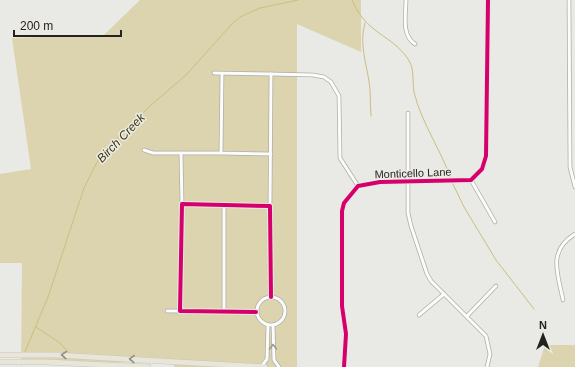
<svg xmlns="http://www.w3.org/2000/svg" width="575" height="367" viewBox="0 0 575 367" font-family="Arial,sans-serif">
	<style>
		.green { fill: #dbd4ae }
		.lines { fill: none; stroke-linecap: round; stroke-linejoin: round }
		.stream { stroke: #ccbe7e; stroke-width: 1 }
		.street-casing { stroke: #aeadaa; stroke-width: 4.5 }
		.primary-casing { stroke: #c7c7c5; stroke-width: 6 }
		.street { stroke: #fcfcfb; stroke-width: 3 }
		.primary { stroke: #e9e6d7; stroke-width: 5 }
		.cycleway-casing { stroke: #ebeae3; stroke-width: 6 }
		.cycleway { stroke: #d6006c; stroke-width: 4 }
		.oneway { stroke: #9a9a98 }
		.oneway2 { stroke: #908e85 }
		.labels { text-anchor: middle; stroke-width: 3; stroke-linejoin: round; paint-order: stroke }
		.street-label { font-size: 11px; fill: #232220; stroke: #ebeae3 }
		.water-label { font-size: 12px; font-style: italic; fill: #3e360e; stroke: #ebeae3 }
	</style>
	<rect width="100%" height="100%" fill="#e9e9e5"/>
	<g class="green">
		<polygon points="140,0 361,0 361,52 297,24 297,367 174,367 174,361 22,365 21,367 22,263 0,263 0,174 31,169 12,38 104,35"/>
		<polygon points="545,345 575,345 575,367 538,367"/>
	</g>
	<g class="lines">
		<g class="stream">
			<path d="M352 0C366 34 391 34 408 59 415 69 412 81 414 92 421 122 441 150 451 179"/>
			<path d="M365 23C359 42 366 63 369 81 371 93 370 104 371 116"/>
			<polyline points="452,182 464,207 496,260 534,309"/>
			<polyline points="36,327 60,343 69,353"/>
			<polyline points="24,354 48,297 84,188 96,164 118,137 150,106 186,75 231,25 240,17 260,8 298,0"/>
		</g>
		<defs>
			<g id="street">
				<path d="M406 0C406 14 401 35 415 44"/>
				<polyline points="569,0 570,167 575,187"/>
				<polyline points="214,73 271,74 270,206"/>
				<polyline points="222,74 221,153 271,154"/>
				<polyline points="271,74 313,75 324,77 331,82 339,96 340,158 358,186"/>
				<polyline points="408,113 408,213 411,226 427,274 431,281 486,336 490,354 487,367"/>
				<polyline points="144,150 153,153 221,153"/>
				<polyline points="181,153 182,204"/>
				<polyline points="471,180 495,222"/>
				<circle cx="271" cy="311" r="14"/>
				<path d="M563 300C558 274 547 251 575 234"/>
				<polyline points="167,311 180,311"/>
				<polyline points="224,312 224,205"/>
				<polyline points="256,312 180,311 182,204 270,206 271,297"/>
				<polyline points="419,315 444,294"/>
				<polyline points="467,316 496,286"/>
				<polyline points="273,325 274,360 279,367"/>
				<polyline points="261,367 267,359 268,325"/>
				<polyline points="344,367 346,334 342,306 342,211 344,203 358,186 380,182 471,180 482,169 486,156 488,0"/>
			</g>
			<g id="primary">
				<polyline points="0,355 56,355 265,367"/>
				<polyline points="0,362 46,362 148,367"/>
			</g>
		</defs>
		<use href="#street" class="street-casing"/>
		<use href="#primary" class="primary-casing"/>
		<use href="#street" class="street"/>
		<use href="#primary" class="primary"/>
		<defs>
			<g id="cycleway">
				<polyline points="256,312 180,311 182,204 270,206 271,297"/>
				<polyline points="344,367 346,334 342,306 342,211 344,203 358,186 380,182 471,180 482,169 486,156 488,0"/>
			</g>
		</defs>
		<use href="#cycleway" class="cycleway-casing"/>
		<use href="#cycleway" class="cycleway"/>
	</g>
	<defs><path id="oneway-chevron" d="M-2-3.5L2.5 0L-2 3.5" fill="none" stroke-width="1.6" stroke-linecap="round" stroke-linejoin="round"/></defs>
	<use class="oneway" href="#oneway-chevron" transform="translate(273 347) rotate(-91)"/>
	<g class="oneway2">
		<use href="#oneway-chevron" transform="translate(64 355) rotate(-177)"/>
		<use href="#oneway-chevron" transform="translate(132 359) rotate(-177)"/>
	</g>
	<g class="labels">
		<g class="street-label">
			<text transform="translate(413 173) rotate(-2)" y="4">Monticello Lane</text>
		</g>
		<g class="water-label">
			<text transform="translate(121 138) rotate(-46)" y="4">Birch Creek</text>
		</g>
	</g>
	<g transform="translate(543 335)" stroke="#ebeae3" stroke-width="3" paint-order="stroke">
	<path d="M0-3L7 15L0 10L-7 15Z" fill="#232220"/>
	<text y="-6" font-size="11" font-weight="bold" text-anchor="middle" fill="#232220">N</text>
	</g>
	<path d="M14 30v6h107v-6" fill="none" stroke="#232220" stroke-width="2"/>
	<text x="20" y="30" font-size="12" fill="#232220" stroke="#ebeae3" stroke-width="3" paint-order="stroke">200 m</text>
</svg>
